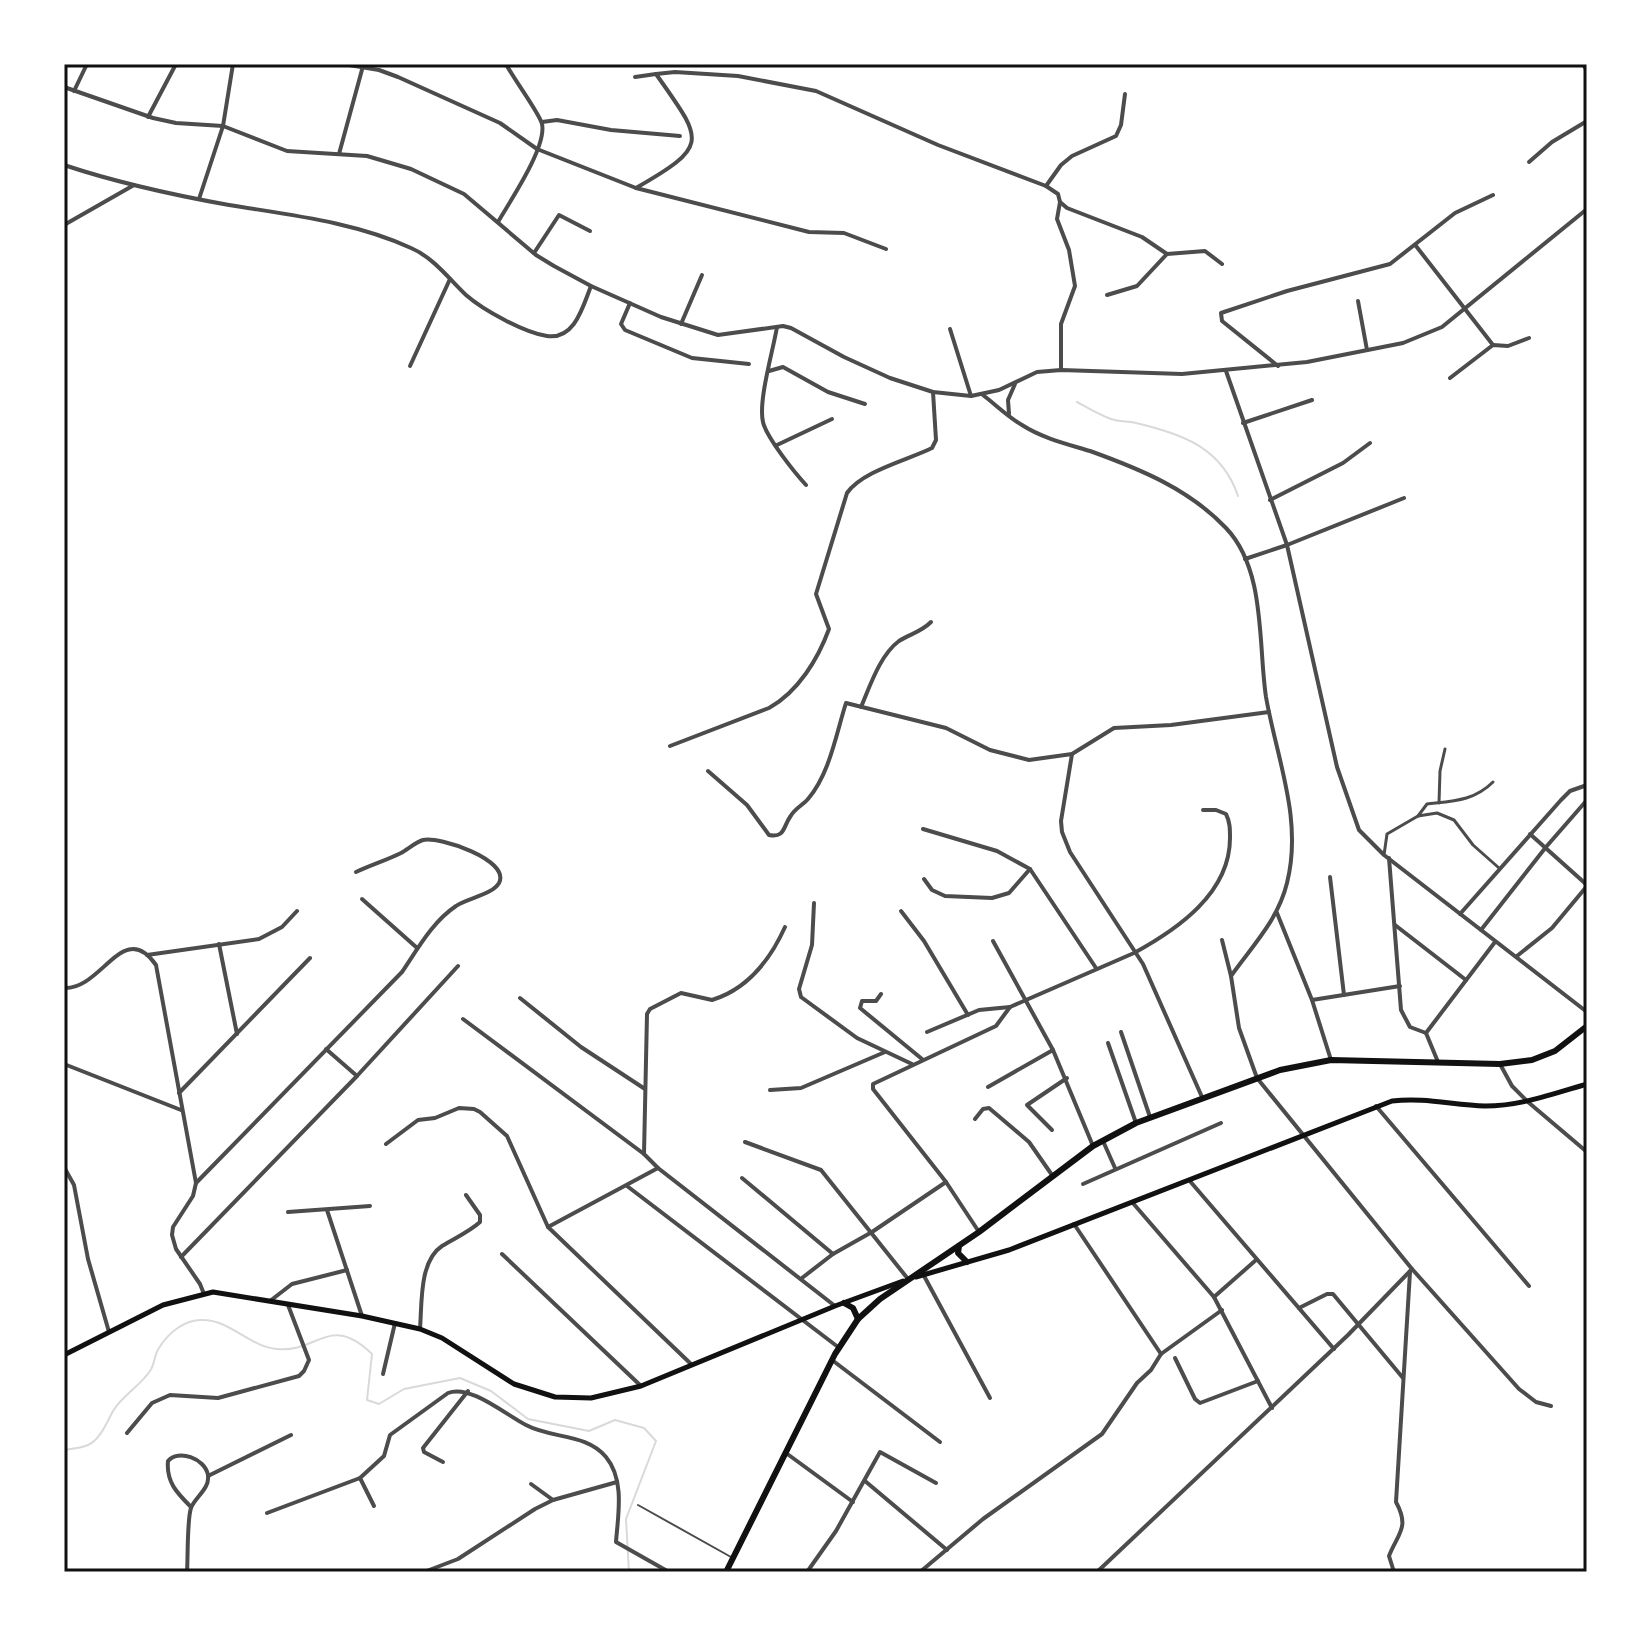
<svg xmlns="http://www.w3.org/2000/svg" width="1651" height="1636" viewBox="0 0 1651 1636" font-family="'Exo 2',sans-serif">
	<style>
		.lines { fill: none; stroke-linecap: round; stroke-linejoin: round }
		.stream { stroke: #d9d9d9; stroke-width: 2 }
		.service { stroke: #4c4c4c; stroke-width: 2 }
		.pedestrian { stroke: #4c4c4c; stroke-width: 3 }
		.minor { stroke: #4c4c4c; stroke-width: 4 }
		.tertiary { stroke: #4c4c4c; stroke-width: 4 }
		.secondary { stroke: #111; stroke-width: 5 }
		.primary { stroke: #111; stroke-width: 6 }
		.neatline { fill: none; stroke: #111; stroke-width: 3 }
	</style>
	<rect width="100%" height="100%" fill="#fff"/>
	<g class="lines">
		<g class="stream">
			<path d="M1077 402C1088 408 1100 415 1111 419 1119 422 1128 421 1136 423 1183 434 1222 448 1238 496"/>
			<path d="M64 1450C71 1449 81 1448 88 1445 100 1440 107 1422 113 1411 122 1396 140 1386 150 1371 155 1364 154 1355 159 1348 168 1333 185 1319 203 1320 230 1320 250 1347 277 1349 318 1353 330 1313 372 1354L367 1400 379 1404 404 1389 460 1378 491 1391 528 1419 589 1431 615 1420 644 1428 656 1441 626 1519 629 1572"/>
		</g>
		<polyline class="service" points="638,1505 731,1557"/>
		<g class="pedestrian">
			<polyline points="1439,803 1440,771 1445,749"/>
			<path d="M1418 816 1427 804C1453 801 1474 801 1493 782"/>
			<polyline points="1384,855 1387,834 1418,816 1437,813 1454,820 1473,845 1499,868"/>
		</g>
		<g class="minor">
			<polyline points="343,64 379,70 398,77 500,123 537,149 636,188 809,232 844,233 886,249"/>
			<polyline points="1583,64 1587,71"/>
			<polyline points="635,77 656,74"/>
			<polyline points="74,91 87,64"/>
			<polyline points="148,117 176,64"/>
			<polyline points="542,122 557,120 611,130 680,136"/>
			<polyline points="339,154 363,66"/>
			<polyline points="1529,162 1552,142 1587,121"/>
			<path d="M64 165C118 183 173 195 229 205 290 215 355 222 411 248 434 258 449 279 466 295 483 310 525 333 547 336 575 340 583 306 591 286"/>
			<polyline points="1046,186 1061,165 1072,156 1116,136 1121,125 1125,94"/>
			<path d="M636 188C711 145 703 141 656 74L675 72 738 76 816 91 938 145 1046 186 1058 194 1060 202 1057 219 1069 250 1075 286 1061 324V370"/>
			<polyline points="199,199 223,126"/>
			<polyline points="1060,202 1067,208 1142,237 1167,254 1205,251 1222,264"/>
			<path d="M498 222C510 201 547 147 542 124 540 114 513 78 506 64"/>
			<polyline points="64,225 134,185"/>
			<polyline points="1416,246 1493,345"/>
			<polyline points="534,253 559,215 590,231"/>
			<polyline points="1107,295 1137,286 1167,254"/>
			<polyline points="1358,301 1367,350"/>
			<polyline points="630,303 621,324 625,330 692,358 749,364"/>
			<polyline points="681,324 702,275"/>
			<path d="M777 327C773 351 758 401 763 422 766 437 795 473 806 485"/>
			<polyline points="950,329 971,396"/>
			<polyline points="410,366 450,279"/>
			<polyline points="1278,366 1222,321 1221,313 1287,291 1390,264 1455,213 1493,195"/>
			<polyline points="769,371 783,367 828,392 865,404"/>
			<polyline points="1226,371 1287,545 1337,767 1359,830 1384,855 1587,1012"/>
			<polyline points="1450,378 1493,345 1508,346 1529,338"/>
			<polyline points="1243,423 1312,400"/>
			<polyline points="777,445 832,419"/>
			<polyline points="1270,500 1343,463 1370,443"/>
			<polyline points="1245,559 1287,545 1404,498"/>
			<path d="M861 707C870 686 880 655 899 641 910 634 921 632 931 622"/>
			<path d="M670 746 769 708C798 692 818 659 829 629L816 594 847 493C862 471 908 460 932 448L936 440 933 392"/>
			<polyline points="1072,754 1061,821 1062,832 1070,852 1143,964 1202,1097"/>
			<path d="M708 771 747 805 769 835C785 838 783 827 790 817 794 809 803 805 808 799 830 773 836 734 846 703L946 728 990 750 1029 760 1072 754 1114 728 1171 725 1269 712"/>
			<polyline points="923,829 997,851 1030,869 1096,968"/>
			<polyline points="1530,834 1587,885"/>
			<polyline points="1389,858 1401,1010 1410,1027 1426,1033"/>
			<polyline points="1330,877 1344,995"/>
			<polyline points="924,879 932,890 945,896 992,898 1009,893 1030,869"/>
			<polyline points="362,899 416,947"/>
			<polyline points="814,903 812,945 799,989 801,997 857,1038 912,1064"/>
			<polyline points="901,911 924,941 968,1015"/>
			<polyline points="1277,913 1312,1000 1331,1060"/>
			<polyline points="1460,914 1561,800 1570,791 1587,785"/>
			<polyline points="1395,925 1466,980"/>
			<polyline points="1481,930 1546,847 1587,800"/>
			<polyline points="1222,940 1231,976"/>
			<polyline points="993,941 1053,1050 1093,1146"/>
			<polyline points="219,944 237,1034"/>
			<polyline points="147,955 259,939 282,927 297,911"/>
			<polyline points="1517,956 1552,928 1587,886"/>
			<path d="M64 988C102 990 123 918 156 965L196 1183 193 1196 173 1227 172 1235 176 1249 200 1284 204 1294"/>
			<polyline points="881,994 876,1001 862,1001 860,1008 922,1059"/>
			<polyline points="520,998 581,1047 645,1089"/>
			<polyline points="1312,1000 1400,986"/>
			<polyline points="463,1019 644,1154 658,1168 835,1306"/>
			<polyline points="927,1032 979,1010 1010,1007"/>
			<polyline points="1121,1032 1150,1117"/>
			<polyline points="1108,1043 1136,1123"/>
			<polyline points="326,1049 357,1076"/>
			<polyline points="1438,1062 1426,1033 1495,942"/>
			<polyline points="64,1064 181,1110"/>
			<polyline points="1500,1064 1512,1086 1528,1102 1587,1152"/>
			<polyline points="988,1087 1053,1050"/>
			<polyline points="770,1090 801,1088 885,1052"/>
			<polyline points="179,1093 310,958"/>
			<polyline points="1376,1106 1529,1286"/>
			<polyline points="975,1119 983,1109 989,1108 1029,1142 1052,1175"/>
			<polyline points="1052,1130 1027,1105 1067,1078"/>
			<polyline points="1103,1141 1115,1168"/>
			<polyline points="745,1142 821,1170 908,1279"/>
			<polyline points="386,1144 418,1120 435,1118 459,1108 474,1109 480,1112 507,1136 548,1227 691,1364"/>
			<path d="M644 1154 647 1014 650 1009 681 993 712 1000C748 989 771 958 785 927"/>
			<polyline points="64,1167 74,1185 88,1259 109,1332"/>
			<polyline points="742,1178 833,1254"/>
			<polyline points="1189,1180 1334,1349"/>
			<path d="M196 1183 402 972C417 950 432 922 456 906 467 898 492 895 499 883 511 860 439 836 423 840 416 842 408 849 401 853 387 860 371 865 356 872"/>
			<polyline points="1083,1184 1221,1123"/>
			<polyline points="627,1186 838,1347"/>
			<polyline points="1132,1202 1214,1297 1272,1408"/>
			<polyline points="327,1210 362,1316"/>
			<polyline points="288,1212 370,1206"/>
			<polyline points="1074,1224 1161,1354"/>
			<polyline points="548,1227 658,1168"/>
			<path d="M979 1232 946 1182 873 1089V1084L996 1026 1010 1007 1134 953C1178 929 1230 893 1230 838 1230 829 1230 822 1226 814L1216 810H1203"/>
			<polyline points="502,1254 641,1386"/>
			<polyline points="181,1257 357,1076 458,966"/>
			<polyline points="1412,1269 1519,1389 1536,1402 1551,1406"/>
			<polyline points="923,1274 990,1398"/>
			<polyline points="802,1278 833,1254 872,1232 946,1182"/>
			<polyline points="1214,1297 1256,1260"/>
			<polyline points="270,1301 292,1284 347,1270"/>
			<polyline points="1299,1308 1327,1294 1333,1294 1403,1378"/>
			<path d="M420 1329C422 1304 419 1261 442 1246 455 1238 469 1232 480 1222V1215L466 1195"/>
			<polyline points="1175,1358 1195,1399 1200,1403 1258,1381"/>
			<polyline points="832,1360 940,1442"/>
			<polyline points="383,1374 395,1323"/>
			<polyline points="127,1433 152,1403 170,1395 218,1398 299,1376 304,1371 309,1360 288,1305"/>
			<polyline points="786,1453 853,1502"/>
			<polyline points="443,1462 424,1452 423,1448 468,1391"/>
			<polyline points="208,1476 291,1435"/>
			<polyline points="360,1478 374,1506"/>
			<polyline points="865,1481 947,1550"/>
			<polyline points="531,1484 553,1500"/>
			<path d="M267 1513 360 1478 384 1456 390 1435 448 1393C470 1384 506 1415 526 1425 552 1439 586 1433 606 1457 625 1480 618 1515 616 1542L669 1572"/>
			<path d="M187 1572C188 1558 187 1519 191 1508 195 1497 210 1489 208 1475 205 1458 178 1449 168 1461 166 1482 177 1493 191 1507"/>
			<polyline points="424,1572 458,1559 535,1509 553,1500 617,1482"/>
			<polyline points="807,1572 836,1531 880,1452 936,1483"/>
			<polyline points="920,1572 983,1519 1102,1434 1137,1383 1151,1370 1161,1354 1222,1310"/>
			<path d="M1394 1572 1389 1556C1398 1533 1410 1528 1396 1502L1410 1272"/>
		</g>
		<g class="tertiary">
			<polyline points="64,87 153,118 176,123 223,126 287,151 367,156 411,169 464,194 536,255 554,266 591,286 661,317 718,335 783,326 791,328 844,357 890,378 933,392 971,396 999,390 1037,372 1061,370 1182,374 1307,362 1403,343 1442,327 1587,209"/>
			<polyline points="223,126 233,64"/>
			<path d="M983 395C996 405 1008 417 1022 425 1042 438 1067 444 1090 451 1140 469 1189 489 1226 528 1266 570 1258 644 1266 697 1277 760 1303 819 1287 883 1278 920 1253 945 1231 976L1239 1028 1257 1078 1412 1269 1348 1335 1097 1572"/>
			<polyline points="1009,414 1008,400 1015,384"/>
		</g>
		<g class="secondary">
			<path d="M916 1277 1009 1250 1392 1101C1424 1097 1453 1105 1485 1106 1520 1106 1553 1094 1587 1084"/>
			<polyline points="64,1355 163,1305 213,1292 362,1316 420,1329 442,1338 514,1384 555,1397 591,1398 641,1386 835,1306 903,1281"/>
		</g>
		<g class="primary">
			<polyline points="959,1246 958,1253 967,1262"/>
			<polyline points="844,1303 853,1308 858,1319"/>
			<polyline points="726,1572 835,1354 858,1319 880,1299 979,1232 1093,1146 1136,1123 1280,1070 1331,1060 1500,1064 1532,1060 1555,1051 1587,1026"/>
		</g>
	</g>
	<rect width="1651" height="1636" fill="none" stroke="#ffffff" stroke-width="132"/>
	<rect x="66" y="66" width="1519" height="1504" class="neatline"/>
</svg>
